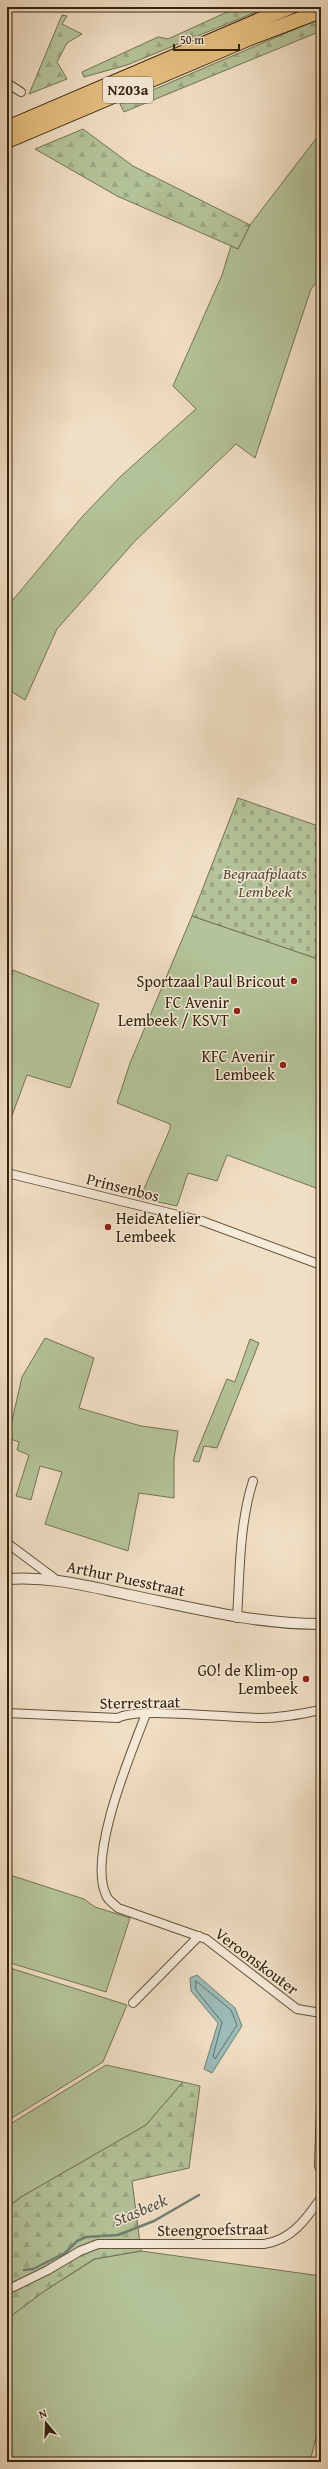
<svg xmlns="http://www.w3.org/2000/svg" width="328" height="2469" viewBox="0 0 328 2469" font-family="'Gentium Book Plus',serif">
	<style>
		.grass { fill: #b4c399; stroke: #747352 }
		.forest { fill: url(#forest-firs); stroke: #747352 }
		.cemetery { fill: url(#cemetery-stones); stroke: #747352 }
		.water { fill: #9bbcb9; stroke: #727f74 }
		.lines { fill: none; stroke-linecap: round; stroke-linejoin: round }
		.shore { stroke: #687062; stroke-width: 1 }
		.stream { stroke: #727f74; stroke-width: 2.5 }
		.minor-casing { stroke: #63523a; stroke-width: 10 }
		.tertiary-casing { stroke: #63523a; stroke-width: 12 }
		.trunk-casing { stroke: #34230c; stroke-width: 16 }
		.minor { stroke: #f6ead9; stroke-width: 8 }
		.tertiary { stroke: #f6ead9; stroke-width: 10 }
		.trunk { stroke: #e8c082; stroke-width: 14 }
		.poi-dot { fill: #8f2418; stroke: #f6ead9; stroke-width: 1.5 }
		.labels { text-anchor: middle; stroke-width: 3; stroke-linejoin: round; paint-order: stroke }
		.shield { fill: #f6ead9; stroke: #6e5f4a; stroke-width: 1 }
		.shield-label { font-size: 15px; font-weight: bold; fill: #34230c }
		.park-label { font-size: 16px; font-style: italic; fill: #544b2f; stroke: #f6ead9 }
		.poi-label { font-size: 16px; fill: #34230c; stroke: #f6ead9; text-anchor: end }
		.street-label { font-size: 16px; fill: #34230c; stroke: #f6ead9 }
		.water-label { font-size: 17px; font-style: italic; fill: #535140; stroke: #f6ead9 }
	</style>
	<defs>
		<pattern id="forest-firs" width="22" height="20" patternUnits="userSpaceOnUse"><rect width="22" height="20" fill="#b4c399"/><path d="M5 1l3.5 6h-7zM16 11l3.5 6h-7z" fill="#9ba783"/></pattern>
		<pattern id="cemetery-stones" width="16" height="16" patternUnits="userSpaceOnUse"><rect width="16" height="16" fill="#b4c399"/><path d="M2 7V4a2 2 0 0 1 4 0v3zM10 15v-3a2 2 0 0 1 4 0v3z" fill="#9ba783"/></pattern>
	</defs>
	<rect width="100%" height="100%" fill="#f1dfc5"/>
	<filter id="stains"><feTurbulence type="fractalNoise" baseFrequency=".005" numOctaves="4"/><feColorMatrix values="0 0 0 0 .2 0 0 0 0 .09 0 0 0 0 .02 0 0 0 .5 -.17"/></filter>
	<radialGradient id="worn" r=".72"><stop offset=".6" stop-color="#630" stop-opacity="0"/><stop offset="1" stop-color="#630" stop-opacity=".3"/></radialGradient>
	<g class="grass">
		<polygon points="321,132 321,277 311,289 255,458 236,444 135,541 57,629 25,700 7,689 7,607 81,518 121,476 196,409 173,386 222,275 231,246 238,249 250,225"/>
		<polygon points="192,916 321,960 321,1176 316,1188 227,1155 217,1181 188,1173 177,1206 140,1198 170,1129 170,1124 117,1103 130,1063"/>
		<polygon points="13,970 99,1004 70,1088 27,1075 7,1129 7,997"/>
		<polygon points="45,1338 94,1358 79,1408 141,1426 178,1431 174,1459 174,1498 139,1493 128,1551 45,1524 62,1472 40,1466 31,1500 16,1496 29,1455 17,1450 19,1442 8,1438 22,1377"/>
		<polygon points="250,1339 259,1343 217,1448 204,1446 199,1462 193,1461 227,1379 235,1382"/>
		<polygon points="7,1874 84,1899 95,1907 130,1918 106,1992 7,1962"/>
		<polygon points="7,1967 127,2005 103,2062 7,2121"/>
		<polygon points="106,2065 183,2082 146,2125 21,2197 7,2208 7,2126"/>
		<polygon points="141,2251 321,2276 321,2417 310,2462 22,2462 7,2458 7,2319 43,2292 95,2259"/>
	</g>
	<g class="forest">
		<polygon points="238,7 268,7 127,65 84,77 82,72 158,37 168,39"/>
		<polygon points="62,15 67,16 62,24 82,34 67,43 57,62 67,79 29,94"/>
		<polygon points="321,18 321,31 124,112 120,104"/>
		<polygon points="83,129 133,166 250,225 238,249 117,196 35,149"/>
		<polygon points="183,2082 200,2086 189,2168 132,2181 141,2251 94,2259 43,2292 7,2319 7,2208 21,2197 146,2125"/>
	</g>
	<polygon class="cemetery" points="238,798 321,827 321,960 192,916"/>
	<polygon class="water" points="197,1975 235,2008 242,2026 212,2073 204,2069 218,2023 191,1991 190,1978"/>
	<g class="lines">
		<polygon class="shore" points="196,1981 231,2010 237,2025 215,2059 213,2056 222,2022 196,1990"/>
		<g class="stream">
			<polyline points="24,2270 33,2269 65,2253 77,2241 86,2237 118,2235 154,2221 199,2195"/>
			<polyline points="7,2280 11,2277"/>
		</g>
		<defs>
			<g id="minor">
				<polyline points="7,83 21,92"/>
				<polyline points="7,1173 202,1221 321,1265"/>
				<polyline points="7,1543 54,1578"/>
				<path d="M237 1618C240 1572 239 1525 253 1481"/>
				<path d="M7 1713 118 1718C138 1707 231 1718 260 1718 281 1718 301 1714 321 1710"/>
				<path d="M146 1714C131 1753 86 1859 107 1897 109 1901 114 1904 118 1908L206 1939 297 2009 321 2013"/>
				<polyline points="133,2003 199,1936"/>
				<polyline points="321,2106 319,2166 321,2170"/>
				<path d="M7 2290 48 2270 80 2251 98 2244H264C292 2240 306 2219 321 2198"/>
			</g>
			<path id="tertiary" d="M7 1579C51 1576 87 1586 130 1595 193 1608 255 1624 321 1624"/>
			<g id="trunk">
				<polyline points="7,128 290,7"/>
				<polyline points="7,141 250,38 321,11"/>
			</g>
		</defs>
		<use href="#minor" class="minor-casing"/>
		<use href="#tertiary" class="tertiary-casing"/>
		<use href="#trunk" class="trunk-casing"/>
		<use href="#minor" class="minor"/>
		<use href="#tertiary" class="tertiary"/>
		<use href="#trunk" class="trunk"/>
	</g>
	<g class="poi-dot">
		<circle cx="294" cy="981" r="4"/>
		<circle cx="237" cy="1011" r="4"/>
		<circle cx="283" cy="1065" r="4"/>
		<circle cx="108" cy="1227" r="4"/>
		<circle cx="306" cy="1679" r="4"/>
	</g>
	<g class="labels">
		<rect class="shield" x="103" y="77" width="50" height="26" rx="3"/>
		<g class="shield-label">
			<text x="128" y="95">N203a</text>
		</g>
		<g class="park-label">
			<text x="265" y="879">Begraafplaats<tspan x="265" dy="18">Lembeek</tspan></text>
		</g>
		<g class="poi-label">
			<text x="286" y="987">Sportzaal Paul Bricout</text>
			<text x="229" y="1008">FC Avenir<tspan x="229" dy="18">Lembeek / KSVT</tspan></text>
			<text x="275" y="1062">KFC Avenir<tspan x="275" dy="18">Lembeek</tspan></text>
			<text x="116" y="1224" text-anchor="start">HeideAtelier<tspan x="116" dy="18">Lembeek</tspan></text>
			<text x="298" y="1676">GO! de Klim-op<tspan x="298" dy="18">Lembeek</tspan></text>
		</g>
		<g class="street-label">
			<text transform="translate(123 1187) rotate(14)" y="6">Prinsenbos</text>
			<text transform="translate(126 1578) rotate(12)" y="6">Arthur Puesstraat</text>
			<text transform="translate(140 1702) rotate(-1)" y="6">Sterrestraat</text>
			<text transform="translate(257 1961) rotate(37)" y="6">Veroonskouter</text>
			<text transform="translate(213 2229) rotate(-1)" y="6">Steengroefstraat</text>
		</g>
		<g class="water-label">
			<text transform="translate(140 2210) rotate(-23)" y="6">Stasbeek</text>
		</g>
	</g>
	<rect width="328" height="2469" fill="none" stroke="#f1dfc5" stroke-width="24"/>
	<rect x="8" y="8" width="312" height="2453" fill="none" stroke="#34230c" stroke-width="2"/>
	<rect x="12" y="12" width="304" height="2445" fill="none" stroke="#34230c"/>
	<g transform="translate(46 2423) rotate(341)" stroke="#f6ead9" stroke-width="3" paint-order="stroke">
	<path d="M0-3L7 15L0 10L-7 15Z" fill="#34230c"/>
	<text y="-6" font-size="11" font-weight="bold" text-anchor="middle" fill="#34230c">N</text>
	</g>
	<path d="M174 44v6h65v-6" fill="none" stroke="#34230c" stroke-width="2"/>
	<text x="180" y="44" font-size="12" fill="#34230c" stroke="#f6ead9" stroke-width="3" paint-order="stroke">50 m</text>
	<rect width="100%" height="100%" filter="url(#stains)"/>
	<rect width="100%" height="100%" fill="url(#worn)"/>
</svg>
